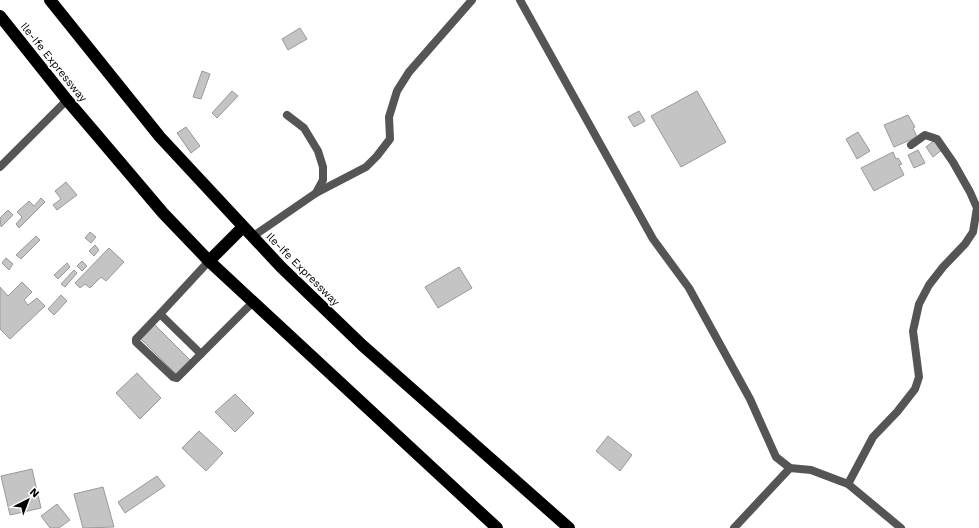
<svg xmlns="http://www.w3.org/2000/svg" width="979" height="528" viewBox="0 0 979 528" font-family="'Work Sans',sans-serif">
	<style>
		.building { fill: #c4c4c4; stroke: #999 }
		.lines { fill: none; stroke-linecap: round; stroke-linejoin: round }
		.lane { stroke: #555; stroke-width: 8 }
		.street { stroke: #555; stroke-width: 8 }
		.highway { stroke: #000; stroke-width: 12 }
		.labels { text-anchor: middle; stroke-width: 3.5; stroke-linejoin: round; paint-order: stroke }
		.street-label { font-size: 11px; fill: #000; stroke: #fff }
	</style>
	<rect width="100%" height="100%" fill="#fff"/>
	<g class="building">
		<polygon points="300,28 307,39 288,50 282,39"/>
		<polygon points="202,71 210,74 201,99 193,97"/>
		<polygon points="232,91 238,96 217,118 212,113"/>
		<polygon points="697,91 726,142 681,167 651,116"/>
		<polygon points="639,111 645,121 634,127 628,117"/>
		<polygon points="908,115 915,127 913,128 917,137 894,147 884,125"/>
		<polygon points="186,127 200,146 191,153 177,133"/>
		<polygon points="858,132 870,151 857,159 846,139"/>
		<polygon points="936,139 943,149 933,157 926,147"/>
		<polygon points="918,150 925,163 914,168 908,155"/>
		<polygon points="893,152 896,159 898,158 902,164 899,165 904,175 874,191 861,168"/>
		<polygon points="66,182 77,195 57,210 53,205 61,199 55,191"/>
		<polygon points="41,198 45,202 19,228 16,224 22,217 17,212 29,201 34,206"/>
		<polygon points="8,210 13,215 1,227 0,218"/>
		<polygon points="90,232 96,237 91,243 85,238"/>
		<polygon points="36,236 40,240 21,259 16,255"/>
		<polygon points="95,245 99,250 94,256 89,251"/>
		<polygon points="109,248 124,262 106,281 101,277 90,288 85,284 80,288 75,283"/>
		<polygon points="6,258 13,264 9,270 2,263"/>
		<polygon points="82,261 87,266 82,271 77,266"/>
		<polygon points="67,263 70,267 58,279 54,275"/>
		<polygon points="459,267 472,288 438,308 425,287"/>
		<polygon points="74,270 77,273 65,287 61,284"/>
		<polygon points="22,282 32,292 24,300 28,305 37,298 45,306 10,339 0,329 0,287 8,296"/>
		<polygon points="61,295 67,301 54,315 48,309"/>
		<polygon points="153,323 195,365 181,379 139,337"/>
		<polygon points="137,373 161,398 140,419 116,393"/>
		<polygon points="235,394 254,413 235,432 215,412"/>
		<polygon points="199,431 223,453 206,471 182,448"/>
		<polygon points="608,436 632,455 620,471 596,451"/>
		<polygon points="32,469 41,508 10,515 1,476"/>
		<polygon points="157,476 165,486 125,513 118,502"/>
		<polygon points="103,487 114,527 83,528 74,494"/>
		<polygon points="57,504 70,520 59,528 50,528 41,516"/>
	</g>
	<g class="lines">
		<g class="lane">
			<polyline points="209,261 160,314 201,354 253,302"/>
			<polyline points="160,314 136,339 136,342 173,377 177,378 201,354"/>
		</g>
		<g class="street">
			<polyline points="520,0 653,239 689,288 750,399 776,457 790,468 811,470 848,484 901,528"/>
			<polyline points="0,167 67,100"/>
			<polyline points="316,193 366,167 377,156 390,139 389,117 397,91 409,72 472,0"/>
			<polyline points="252,237 316,193 323,180 323,167 318,151 304,128 287,115"/>
			<polyline points="848,484 873,437 897,412 915,389 919,377 913,331 919,304 929,285 943,267 965,244 973,232 977,208 970,192 953,162 937,139 925,135 911,145"/>
			<polyline points="734,528 790,468"/>
		</g>
		<g class="highway">
			<polyline points="50,0 160,137 281,267 362,345 569,528"/>
			<polyline points="0,16 67,100 96,134 163,213 209,261 497,528"/>
			<polyline points="209,261 243,227"/>
		</g>
	</g>
	<g class="labels">
		<g class="street-label">
			<text transform="translate(54 62) rotate(51)" y="4">Ile-Ife Expressway</text>
			<text transform="translate(303 269) rotate(45)" y="4">Ile-Ife Expressway</text>
		</g>
	</g>
	<g transform="translate(28 500) rotate(42)" stroke="#ffffff" stroke-width="3" paint-order="stroke">
	<path d="M0-3L7 15L0 10L-7 15Z" fill="#000000"/>
	<text y="-6" font-size="11" font-weight="bold" text-anchor="middle" fill="#000000">N</text>
	</g>
</svg>
